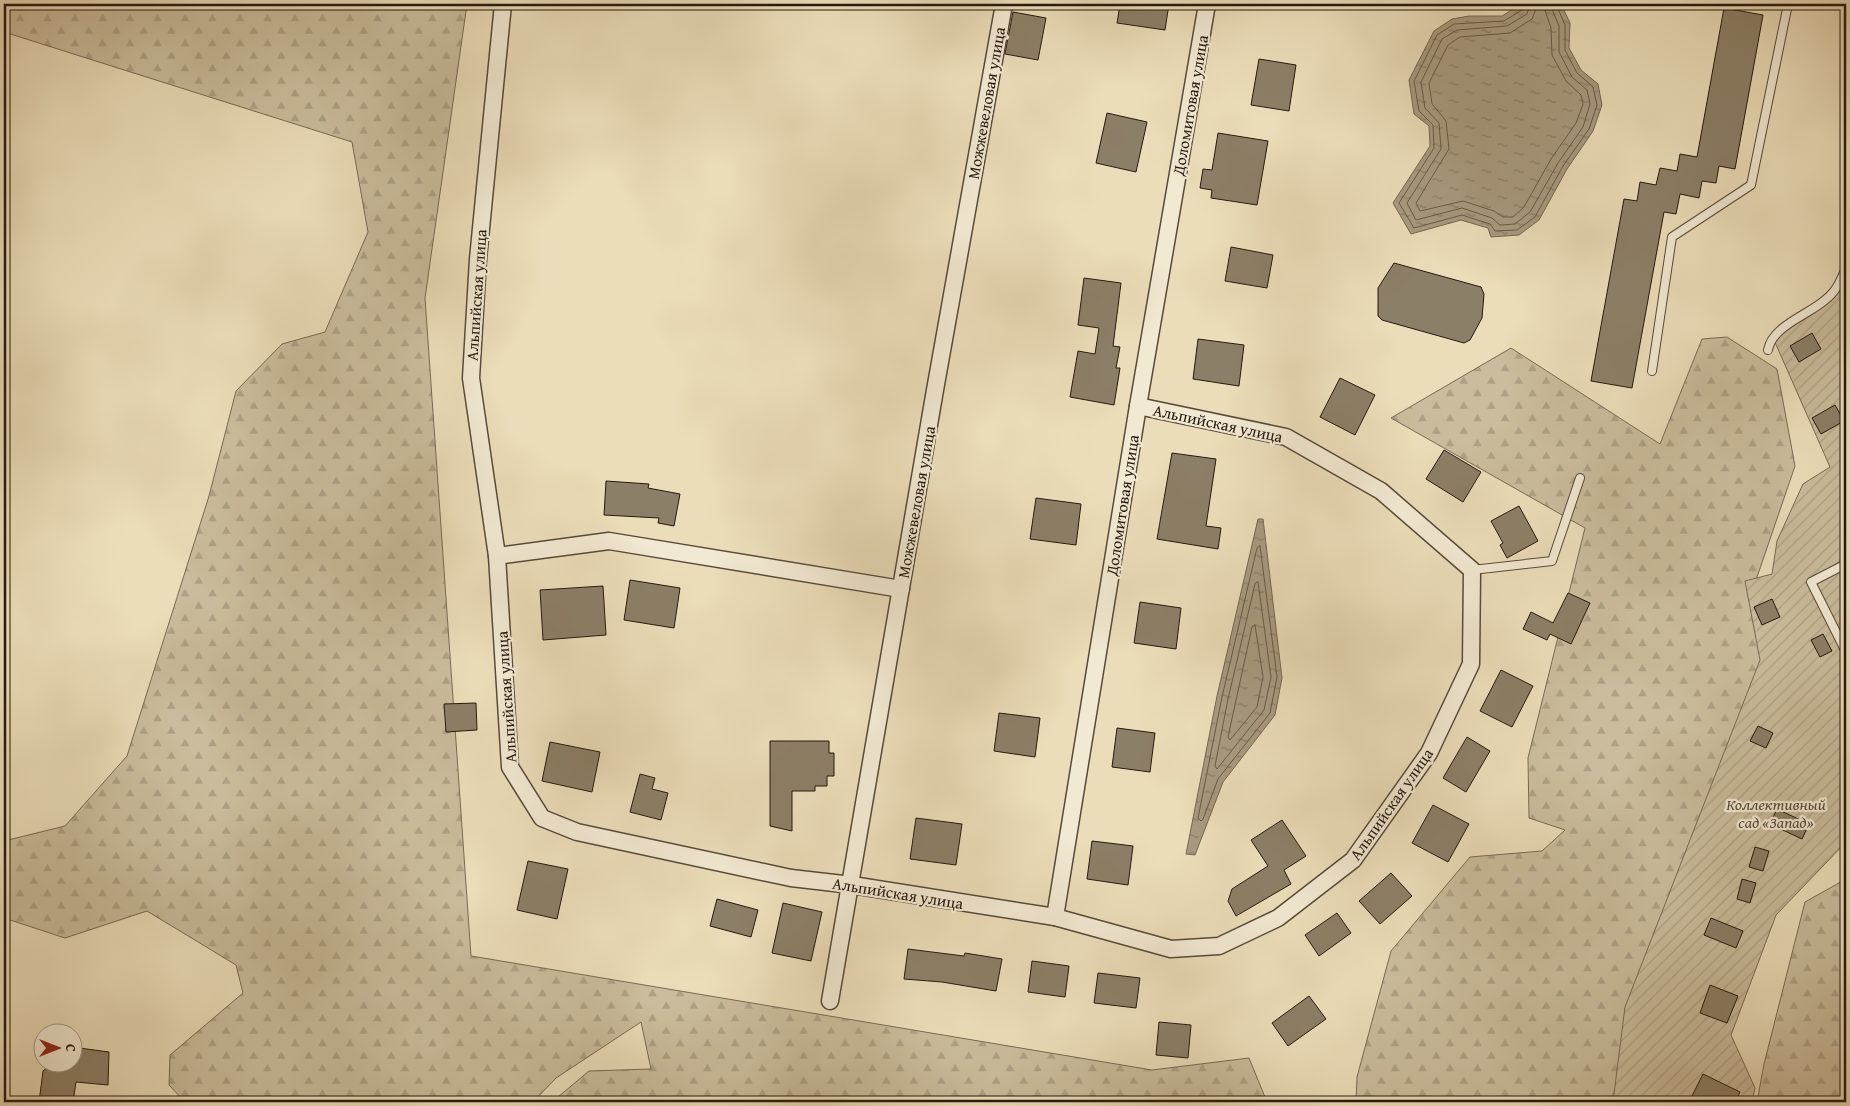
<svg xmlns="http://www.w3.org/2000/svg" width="1850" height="1106" viewBox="0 0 1850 1106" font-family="'Gentium Book Plus',serif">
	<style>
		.forest { fill: url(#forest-firs); stroke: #786a56 }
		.garden { fill: url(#garden-furrows); stroke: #786a56 }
		.water { fill: url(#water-ripples); stroke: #746652 }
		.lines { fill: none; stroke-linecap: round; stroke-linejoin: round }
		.shore { stroke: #675a47; stroke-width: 1 }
		.building { fill: #8c7f67; stroke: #26190f }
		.lane-casing { stroke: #574a3a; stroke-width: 10 }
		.street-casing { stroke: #574a3a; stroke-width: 19 }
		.lane { stroke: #f2e9d2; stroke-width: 8 }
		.street { stroke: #f2e9d2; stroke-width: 16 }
		.labels { text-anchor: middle; stroke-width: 4.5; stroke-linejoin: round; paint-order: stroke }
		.street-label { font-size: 16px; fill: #26190f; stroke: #f2e9d2 }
		.park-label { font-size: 16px; font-style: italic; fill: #574a39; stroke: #f2e9d2 }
	</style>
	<defs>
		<pattern id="forest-firs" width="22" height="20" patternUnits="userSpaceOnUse" patternTransform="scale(1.25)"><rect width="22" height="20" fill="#cabc9c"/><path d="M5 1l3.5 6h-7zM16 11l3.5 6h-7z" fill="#ada185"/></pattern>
		<pattern id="garden-furrows" width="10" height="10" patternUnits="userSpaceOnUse" patternTransform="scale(1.25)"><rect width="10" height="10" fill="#cabc9c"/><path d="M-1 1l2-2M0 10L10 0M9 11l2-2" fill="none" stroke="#ada185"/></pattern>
		<pattern id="water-ripples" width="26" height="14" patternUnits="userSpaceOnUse" patternTransform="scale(1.25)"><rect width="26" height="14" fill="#a89a7f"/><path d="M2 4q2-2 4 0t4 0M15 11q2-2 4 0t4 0" fill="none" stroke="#897d66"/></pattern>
	</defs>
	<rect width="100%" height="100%" fill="#ebddb9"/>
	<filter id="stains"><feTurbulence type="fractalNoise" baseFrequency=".004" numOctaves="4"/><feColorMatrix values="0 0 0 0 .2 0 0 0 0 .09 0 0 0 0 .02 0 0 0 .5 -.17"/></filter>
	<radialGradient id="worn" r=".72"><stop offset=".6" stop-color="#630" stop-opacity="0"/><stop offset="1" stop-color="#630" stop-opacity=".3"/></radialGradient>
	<g class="forest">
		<polygon points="4,4 467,4 425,298 471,956 1152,1070 1249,1058 1267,1102 552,1102 589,1071 651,1069 641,1022 556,1078 533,1102 185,1102 169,1085 170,1055 243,993 236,965 147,911 65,938 4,918 4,841 65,826 127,756 209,496 236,391 282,344 325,332 368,232 352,142 4,32"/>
		<polygon points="1727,337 1777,369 1795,466 1755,583 1787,681 1626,1102 1356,1102 1357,1077 1391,951 1470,857 1542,851 1565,830 1529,818 1528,758 1585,528 1391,418 1511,348 1660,444 1702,339"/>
		<polygon points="1846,879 1846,1102 1757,1102 1764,1064 1805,902"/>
	</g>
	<polygon class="garden" points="1846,275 1846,842 1776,915 1731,1035 1755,1088 1752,1102 1613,1102 1625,1007 1760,660 1745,581 1772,574 1777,541 1803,484 1830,467 1774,340"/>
	<g class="water">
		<polygon points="1521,4 1561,4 1570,23 1569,48 1581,70 1598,84 1602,105 1593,131 1567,169 1539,220 1519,235 1491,237 1488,228 1461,220 1411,234 1393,203 1430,146 1429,126 1414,114 1409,80 1434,31 1452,19 1469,16 1502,16"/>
		<polygon points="1258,519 1263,519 1282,678 1275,715 1223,782 1195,855 1186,854 1217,696"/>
	</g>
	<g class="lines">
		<g class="shore">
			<polyline points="1524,4 1522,10 1504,21 1454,24 1437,35 1414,81 1419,111 1433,125 1434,148 1399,203 1414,228 1462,215 1490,224 1495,231 1517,230 1535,217 1563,166 1589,129 1597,105 1593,87 1577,73 1565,50 1565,25 1556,4"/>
			<polyline points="1530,4 1527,14 1507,26 1457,30 1442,39 1421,82 1425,108 1439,123 1441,149 1407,203 1416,220 1462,208 1492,218 1500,225 1515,224 1530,212 1558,163 1583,127 1590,104 1587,90 1572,77 1559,52 1559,26 1550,4"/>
			<polyline points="1538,4 1532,19 1510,33 1460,37 1448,45 1429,83 1432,104 1446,121 1449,149 1416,203 1420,211 1463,201 1494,211 1503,217 1513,217 1524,207 1551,159 1576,123 1583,104 1581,95 1566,81 1552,55 1551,28 1543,4"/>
			<polygon points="1260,546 1277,677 1270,713 1218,779 1203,819 1201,821 1198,818 1222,697 1257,548"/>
			<polygon points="1258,582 1271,677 1264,710 1217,769 1215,766 1228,699 1255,584"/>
			<polygon points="1255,625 1263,677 1257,707 1230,740 1228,737 1252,627"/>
		</g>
	</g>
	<g class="building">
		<polygon points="1120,4 1169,4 1165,30 1117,23"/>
		<polygon points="1724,8 1763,15 1735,169 1719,166 1716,183 1702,181 1699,198 1680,194 1676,214 1664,212 1632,388 1591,381 1624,199 1637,201 1640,182 1656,185 1660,168 1677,171 1680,154 1697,157"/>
		<polygon points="1013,12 1046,18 1038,60 1005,54"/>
		<polygon points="1259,59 1296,65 1289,111 1251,105"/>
		<polygon points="1107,113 1147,122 1136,172 1096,163"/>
		<polygon points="1218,133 1268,141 1257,205 1211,198 1212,190 1200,188 1203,169 1212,170"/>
		<polygon points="1231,247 1273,255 1267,288 1225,281"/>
		<polygon points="1394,263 1481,287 1484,294 1482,318 1470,340 1464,343 1382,320 1378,316 1378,288"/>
		<polygon points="1084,278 1121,283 1113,346 1120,347 1116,368 1120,368 1114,405 1070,397 1078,351 1095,354 1099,328 1078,325"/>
		<polygon points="1812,333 1821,349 1799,362 1790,346"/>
		<polygon points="1198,339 1244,345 1239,386 1193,379"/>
		<polygon points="1340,378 1375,395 1355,435 1320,417"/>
		<polygon points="1835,405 1844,421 1821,434 1812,418"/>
		<polygon points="1444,450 1481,472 1463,502 1426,479"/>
		<polygon points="1172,453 1216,459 1206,526 1221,528 1218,549 1157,539"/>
		<polygon points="606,481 649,484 648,488 680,494 674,526 658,523 659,518 604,515"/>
		<polygon points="1036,498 1081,504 1076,545 1030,539"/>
		<polygon points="1519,506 1538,541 1507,558 1500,545 1503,543 1491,521"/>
		<polygon points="630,580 680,588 674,628 624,620"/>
		<polygon points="603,586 606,635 543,640 540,590"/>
		<polygon points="1568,593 1590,603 1571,644 1550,634 1547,640 1523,629 1531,612 1553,623"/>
		<polygon points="1772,599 1780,617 1762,625 1754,607"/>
		<polygon points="1140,602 1181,608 1176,649 1134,643"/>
		<polygon points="1823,634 1832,651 1820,657 1811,640"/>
		<polygon points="1501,670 1533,686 1512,727 1480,711"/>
		<polygon points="476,703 477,730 446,732 444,704"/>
		<polygon points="999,713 1040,718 1035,757 994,751"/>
		<polygon points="1758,726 1773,733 1766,748 1750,741"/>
		<polygon points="1117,728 1155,733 1150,772 1112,767"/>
		<polygon points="1467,737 1490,751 1466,792 1443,778"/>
		<polygon points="770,741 829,741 829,753 834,753 834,776 827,776 827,786 815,786 815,791 792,791 792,831 770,826"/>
		<polygon points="550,742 600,752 592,792 542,781"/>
		<polygon points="640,774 655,778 652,789 668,793 661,820 630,812"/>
		<polygon points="1433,805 1469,824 1448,862 1412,843"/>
		<polygon points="1777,809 1809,824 1802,839 1770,824"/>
		<polygon points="916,818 962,824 956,865 910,859"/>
		<polygon points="1282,820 1306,856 1284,870 1291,884 1236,916 1228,901 1232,889 1268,866 1251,840"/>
		<polygon points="1092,841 1133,846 1128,885 1087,879"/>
		<polygon points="1755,847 1769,851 1763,871 1749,867"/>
		<polygon points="528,861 568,869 557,919 517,910"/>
		<polygon points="1391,873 1412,896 1380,924 1359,901"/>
		<polygon points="1742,879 1756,883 1750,903 1737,899"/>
		<polygon points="717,899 758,910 751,937 710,926"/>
		<polygon points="783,903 822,912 811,961 772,953"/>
		<polygon points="1337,913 1351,933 1319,956 1305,935"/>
		<polygon points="1711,918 1743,931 1736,948 1704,935"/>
		<polygon points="908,949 964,956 965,953 1002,959 996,991 942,982 904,979"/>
		<polygon points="1032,961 1069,966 1065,997 1028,992"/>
		<polygon points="1098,973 1140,978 1136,1008 1094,1003"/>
		<polygon points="1710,985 1738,996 1727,1023 1700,1013"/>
		<polygon points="1309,996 1326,1019 1288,1046 1272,1023"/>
		<polygon points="1159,1022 1191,1025 1188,1058 1156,1055"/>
		<polygon points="72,1047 109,1052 108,1085 76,1082 73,1102 39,1102 43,1071 51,1064 72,1064"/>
		<polygon points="1703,1074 1740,1092 1735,1102 1689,1102"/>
	</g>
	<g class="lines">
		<defs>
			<g id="lane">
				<path d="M1768 350C1772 326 1808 315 1825 300 1836 292 1841 280 1846 268"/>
				<polyline points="1652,371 1672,237 1751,185 1788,4"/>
				<polyline points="1472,570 1552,561 1580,478"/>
				<polyline points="1844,648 1811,582 1846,564"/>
			</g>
			<g id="street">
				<polyline points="503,4 478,259 471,378 497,556 510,767 542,818 577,832 791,878 852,885 1055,917 1171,949 1219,946 1278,918 1353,860 1429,753 1471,664 1472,570 1381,491 1286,437 1138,406"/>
				<polyline points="497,556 609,541 901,589"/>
				<polyline points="1055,917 1138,406 1207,4"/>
				<polyline points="830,1001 935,390 1004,4"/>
			</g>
		</defs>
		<use href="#lane" class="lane-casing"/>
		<use href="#street" class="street-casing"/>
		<use href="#lane" class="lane"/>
		<use href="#street" class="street"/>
	</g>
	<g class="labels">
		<g class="street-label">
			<text transform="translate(986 103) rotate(-80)" y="6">Можжевеловая улица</text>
			<text transform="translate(1190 105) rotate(-80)" y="6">Доломитовая улица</text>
			<text transform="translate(476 295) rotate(-86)" y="6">Альпийская улица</text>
			<text transform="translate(1218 423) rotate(12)" y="6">Альпийская улица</text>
			<text transform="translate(916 502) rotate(-80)" y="6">Можжевеловая улица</text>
			<text transform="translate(1122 505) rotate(-81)" y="6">Доломитовая улица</text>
			<text transform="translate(506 697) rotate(-94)" y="6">Альпийская улица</text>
			<text transform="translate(1391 804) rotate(-55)" y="6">Альпийская улица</text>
			<text transform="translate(898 893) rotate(9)" y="6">Альпийская улица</text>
		</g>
		<g class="park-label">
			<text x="1776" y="810">Коллективный<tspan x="1776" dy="18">сад «Запад»</tspan></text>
		</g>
	</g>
	<rect width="1850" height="1106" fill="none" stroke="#ebddb9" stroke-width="20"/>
	<rect x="5" y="5" width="1840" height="1096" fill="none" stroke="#26190f" stroke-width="2.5"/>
	<rect x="10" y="10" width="1830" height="1086" fill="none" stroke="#26190f"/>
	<g transform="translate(58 1048) rotate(90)"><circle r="24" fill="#f2e9d2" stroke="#a09684"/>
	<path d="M0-4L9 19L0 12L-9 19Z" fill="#8f2418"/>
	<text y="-8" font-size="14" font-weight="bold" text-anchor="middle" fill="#26190f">С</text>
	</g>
	<rect width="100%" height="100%" filter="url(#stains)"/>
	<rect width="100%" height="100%" fill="url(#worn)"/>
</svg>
